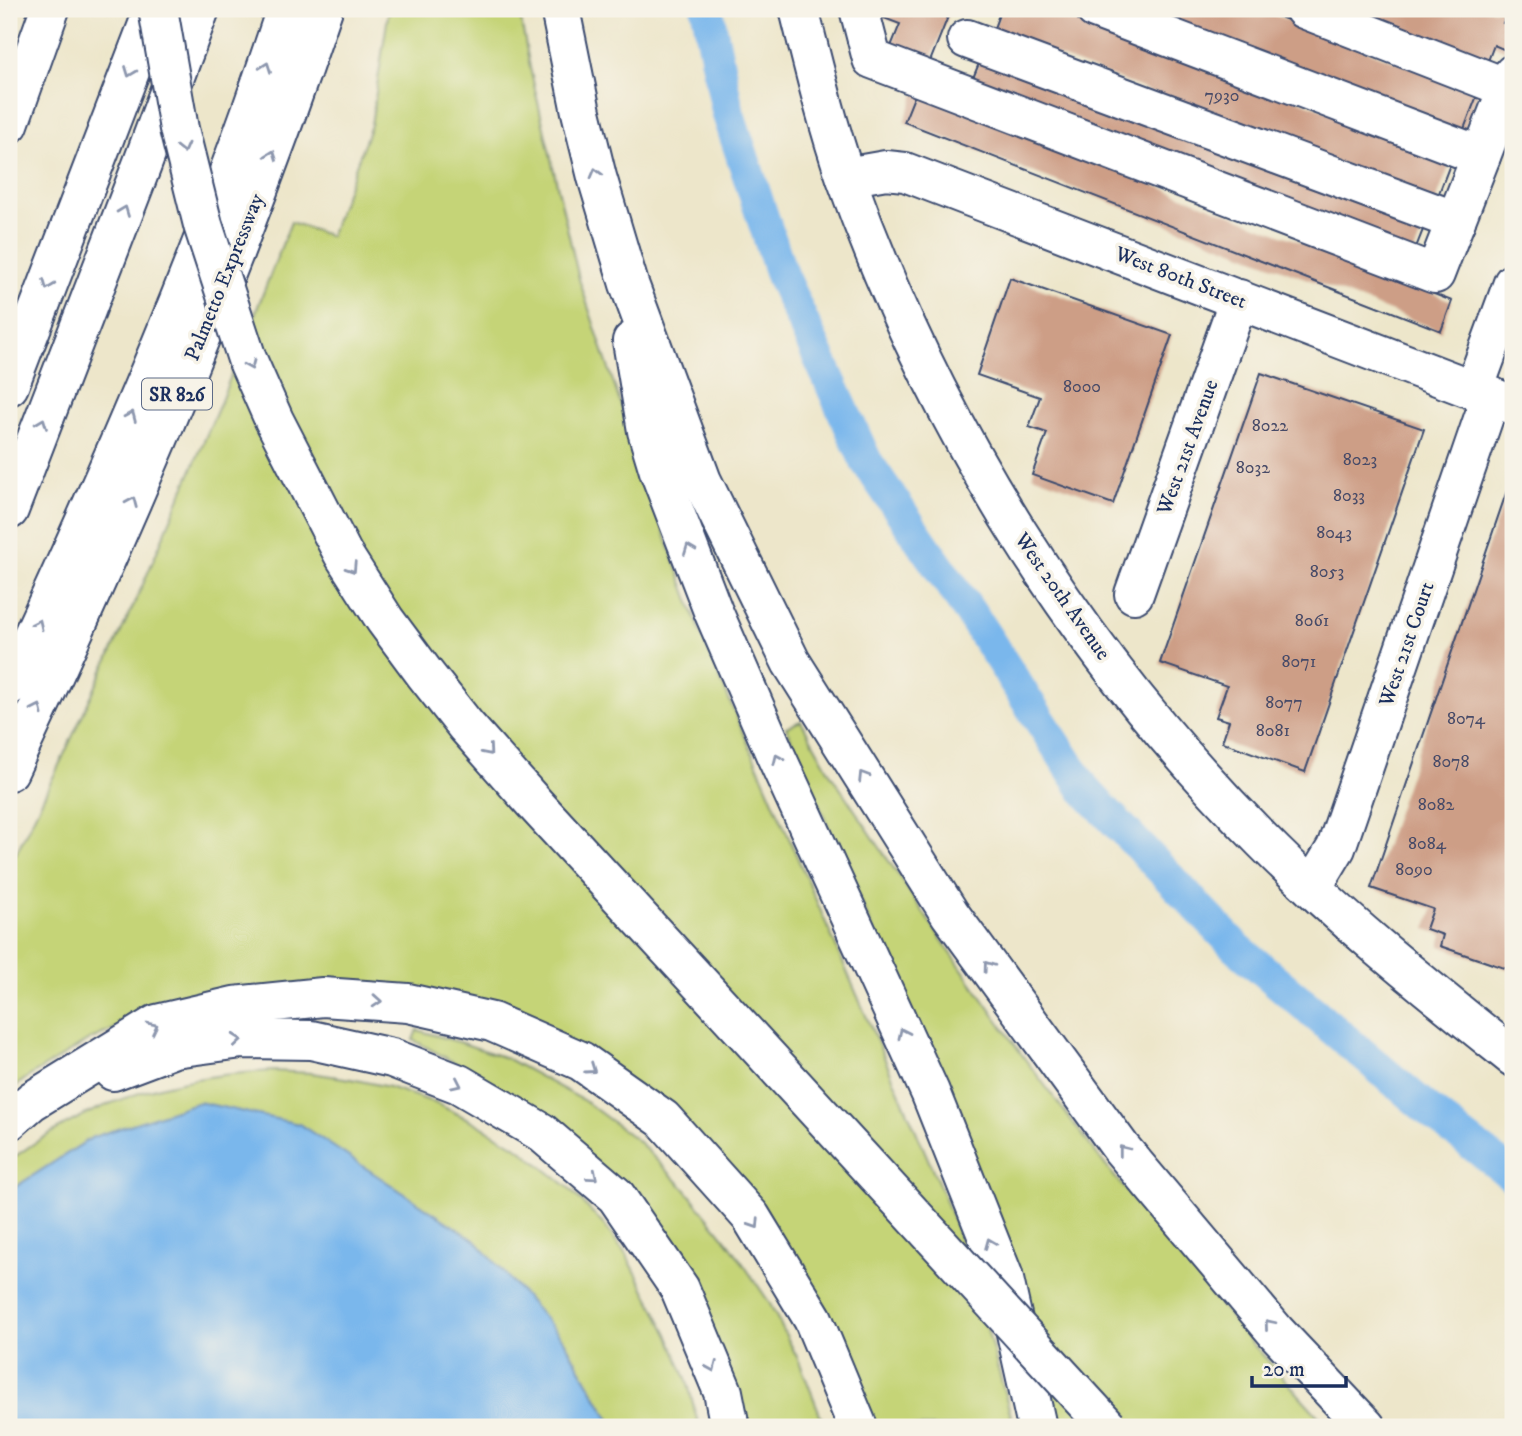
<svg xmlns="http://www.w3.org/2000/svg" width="1522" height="1436" viewBox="0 0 1522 1436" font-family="'IM FELL DW Pica',serif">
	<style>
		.green { fill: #c5d477; stroke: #70826a; stroke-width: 2 }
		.water { fill: #7ab7ec; stroke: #4a73a5; stroke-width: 2 }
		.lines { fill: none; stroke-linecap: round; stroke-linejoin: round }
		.canal { stroke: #7ab7ec; stroke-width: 33 }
		.building { fill: #cd9e86 }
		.minor-casing { stroke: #3a4a6e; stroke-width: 42 }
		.highway-casing { stroke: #3a4a6e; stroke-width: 42 }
		.minor { stroke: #fff; stroke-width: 38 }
		.highway { stroke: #fff; stroke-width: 38 }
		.highway-bridge-casing { stroke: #3a4a6e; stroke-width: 42; stroke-linecap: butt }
		.highway-bridge { stroke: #fff; stroke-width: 38 }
		.oneway { stroke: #8d97ae }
		.labels { text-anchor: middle; stroke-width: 7; stroke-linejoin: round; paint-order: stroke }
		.number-label { font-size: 18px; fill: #484b68 }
		.shield { fill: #f7f3e8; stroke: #5d6a87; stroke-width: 2 }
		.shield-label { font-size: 19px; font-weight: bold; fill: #1b2f5e }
		.street-label { font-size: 21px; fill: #1b2f5e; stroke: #f7f3e8 }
	</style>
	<rect width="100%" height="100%" fill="#f7f3e8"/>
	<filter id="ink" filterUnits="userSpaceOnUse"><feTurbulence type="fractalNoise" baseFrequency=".0143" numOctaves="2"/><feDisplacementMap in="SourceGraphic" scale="14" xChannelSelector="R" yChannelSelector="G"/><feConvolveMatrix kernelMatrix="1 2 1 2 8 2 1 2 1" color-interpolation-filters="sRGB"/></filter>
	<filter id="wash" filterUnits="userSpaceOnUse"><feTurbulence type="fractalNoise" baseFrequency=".00686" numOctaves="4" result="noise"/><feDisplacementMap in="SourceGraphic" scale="28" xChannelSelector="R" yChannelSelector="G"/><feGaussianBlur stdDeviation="1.57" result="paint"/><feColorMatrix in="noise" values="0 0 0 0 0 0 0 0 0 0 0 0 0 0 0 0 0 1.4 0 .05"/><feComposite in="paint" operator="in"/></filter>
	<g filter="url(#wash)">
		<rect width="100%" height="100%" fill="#ede6ca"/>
		<g class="green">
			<polygon points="389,9 519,9 530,68 579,279 654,505 705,644 945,1198 964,1250 986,1325 1014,1427 866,1427 758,1205 491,1009 149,1014 91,1039 28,1077 9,1091 9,868 61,761 141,589 219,406 291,222 330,236 371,125"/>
			<polygon points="801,721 830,773 939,936 1025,1059 1105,1165 1186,1264 1252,1343 1328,1427 1056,1427 1053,1408 1021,1298 890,971 786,727"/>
			<polygon points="417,1030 462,1043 506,1058 583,1100 638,1141 685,1189 731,1246 769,1302 799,1361 825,1427 744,1427 697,1303 487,1080 413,1040"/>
			<path d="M272 1071 311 1073 351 1079 389 1087 433 1102 472 1121 520 1149 569 1188 604 1225 627 1256 668 1334 688 1384 699 1427H614L563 1339 93 1137 9 1191V1161C72 1114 145 1084 223 1075 239 1073 255 1072 272 1071Z"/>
		</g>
		<polygon class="water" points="199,1102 299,1124 476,1241 563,1339 614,1427 9,1427 9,1191 93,1137"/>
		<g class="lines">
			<polyline class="canal" points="707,9 728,113 782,276 866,461 975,620 1085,790 1236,947 1432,1113 1513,1176"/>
		</g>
		<g id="blocks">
			<g class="building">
				<polygon points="870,9 951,9 929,64 890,49 900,24 868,12"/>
				<polygon points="1001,9 1060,9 1452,159 1436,201 993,31"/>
				<polygon points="1136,9 1259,9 1478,93 1462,134"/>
				<polygon points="1338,9 1509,9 1503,23 1513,27 1513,44 1510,52 1494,45 1486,66"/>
				<polygon points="982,56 1424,227 1413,255 971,83"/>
				<polygon points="916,92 1452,301 1441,331 904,122"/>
				<polygon points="1010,278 1172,335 1113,504 1032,475 1047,433 1029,427 1040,397 977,375"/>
				<polygon points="1261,373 1424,429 1305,772 1222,742 1229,721 1216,717 1227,686 1160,663"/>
				<polygon points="1513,473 1513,971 1440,946 1443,935 1426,929 1433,909 1371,888"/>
			</g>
		</g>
	</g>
	<g filter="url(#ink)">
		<use href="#blocks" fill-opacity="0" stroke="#3a4a6e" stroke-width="2"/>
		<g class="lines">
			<defs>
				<g id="minor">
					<path d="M799 9C813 65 827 123 846 178 934 425 1077 654 1262 840 1340 919 1427 988 1513 1057"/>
					<polyline points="859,9 872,59 1435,274 1513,74"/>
					<polyline points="1095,9 1481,156"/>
					<polyline points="1304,9 1507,88"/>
					<polyline points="967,39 1456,221"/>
					<polyline points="846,177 886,170 905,172 1513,405"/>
					<polyline points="1474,389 1513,283"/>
					<polyline points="1134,594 1239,299"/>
					<polyline points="1312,888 1336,848 1491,396"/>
				</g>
				<g id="highway">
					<polyline points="560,9 581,112 597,177 629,284 702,481 791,662 950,914 1121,1148 1276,1332 1366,1427"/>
					<polyline points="9,124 50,9"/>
					<polyline points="632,341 647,431 659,471 713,611 776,756 930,1092 1003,1275 1037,1427"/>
					<polyline points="9,386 154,9"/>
					<polyline points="9,510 142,165 200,9"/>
					<path d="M9 686C113 465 210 241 286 9"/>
					<path d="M9 771C127 522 235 270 323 9"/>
					<polyline points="113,1071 174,1048 242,1039 311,1040 392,1058 459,1084 541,1132 616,1196 680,1289 723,1392 730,1427"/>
					<polyline points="9,1121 32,1101 157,1024 234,1006 323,997 408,1003 492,1022 581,1061 663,1119 751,1217 813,1319 858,1427"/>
				</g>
			</defs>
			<use href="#minor" class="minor-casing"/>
			<use href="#highway" class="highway-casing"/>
			<use href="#minor" class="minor"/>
			<use href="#highway" class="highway"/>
			<defs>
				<polyline id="highway-bridge" points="158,9 179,129 203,225 247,359 274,420 343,554 385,620 425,674 466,726 535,804 1108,1427"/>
			</defs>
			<use href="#highway-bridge" class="highway-bridge-casing"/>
			<use href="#highway-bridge" class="highway-bridge"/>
		</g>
		<defs><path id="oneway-chevron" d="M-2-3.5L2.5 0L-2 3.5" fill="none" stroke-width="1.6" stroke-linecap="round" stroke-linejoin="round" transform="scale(1.75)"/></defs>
		<g class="oneway">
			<use href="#oneway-chevron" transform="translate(266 67) rotate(-70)"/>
			<use href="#oneway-chevron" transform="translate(130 72) rotate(111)"/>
			<use href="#oneway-chevron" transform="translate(183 148) rotate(76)"/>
			<use href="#oneway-chevron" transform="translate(272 155) rotate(-70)"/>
			<use href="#oneway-chevron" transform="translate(596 173) rotate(-105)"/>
			<use href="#oneway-chevron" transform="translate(124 211) rotate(-69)"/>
			<use href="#oneway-chevron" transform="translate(48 285) rotate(111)"/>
			<use href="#oneway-chevron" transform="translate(250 365) rotate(67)"/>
			<use href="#oneway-chevron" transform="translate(131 416) rotate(-67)"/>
			<use href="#oneway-chevron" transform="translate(42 423) rotate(-69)"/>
			<use href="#oneway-chevron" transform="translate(132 502) rotate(-67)"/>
			<use href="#oneway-chevron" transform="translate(689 549) rotate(-111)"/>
			<use href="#oneway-chevron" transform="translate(352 568) rotate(57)"/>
			<use href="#oneway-chevron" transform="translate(38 624) rotate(-65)"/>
			<use href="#oneway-chevron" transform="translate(38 709) rotate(-65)"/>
			<use href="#oneway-chevron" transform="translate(488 751) rotate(49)"/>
			<use href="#oneway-chevron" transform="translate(778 759) rotate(-114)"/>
			<use href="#oneway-chevron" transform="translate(863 776) rotate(-122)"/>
			<use href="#oneway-chevron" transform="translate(988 966) rotate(-126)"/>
			<use href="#oneway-chevron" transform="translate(377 1001) rotate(4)"/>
			<use href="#oneway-chevron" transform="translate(153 1027) rotate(-26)"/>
			<use href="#oneway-chevron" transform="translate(903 1033) rotate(-115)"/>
			<use href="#oneway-chevron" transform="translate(237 1040) rotate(-5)"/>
			<use href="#oneway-chevron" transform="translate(591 1069) rotate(35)"/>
			<use href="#oneway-chevron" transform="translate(457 1084) rotate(25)"/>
			<use href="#oneway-chevron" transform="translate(1123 1150) rotate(-128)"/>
			<use href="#oneway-chevron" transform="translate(593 1176) rotate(40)"/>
			<use href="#oneway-chevron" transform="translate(755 1224) rotate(57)"/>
			<use href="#oneway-chevron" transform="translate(990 1243) rotate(-112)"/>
			<use href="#oneway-chevron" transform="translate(1269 1324) rotate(-130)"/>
			<use href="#oneway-chevron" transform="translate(712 1367) rotate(67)"/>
		</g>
	</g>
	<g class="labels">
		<g class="number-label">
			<text x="1222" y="101">7930</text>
			<text x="1082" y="392">8000</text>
			<text x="1270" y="431">8022</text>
			<text x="1360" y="465">8023</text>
			<text x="1253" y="473">8032</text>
			<text x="1349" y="501">8033</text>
			<text x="1334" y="538">8043</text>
			<text x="1327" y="577">8053</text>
			<text x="1312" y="626">8061</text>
			<text x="1299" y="667">8071</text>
			<text x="1284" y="708">8077</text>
			<text x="1466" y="724">8074</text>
			<text x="1273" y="736">8081</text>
			<text x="1451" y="767">8078</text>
			<text x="1436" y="810">8082</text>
			<text x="1427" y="849">8084</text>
			<text x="1414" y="875">8090</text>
		</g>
		<rect class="shield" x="142" y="378.5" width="70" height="31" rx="5"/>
		<g class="shield-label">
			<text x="177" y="401">SR 826</text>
		</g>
		<g class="street-label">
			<text transform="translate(224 277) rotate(-68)" y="7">Palmetto Expressway</text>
			<text transform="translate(1181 277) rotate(21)" y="7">West 80th Street</text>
			<text transform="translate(1187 447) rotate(-70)" y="7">West 21st Avenue</text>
			<text transform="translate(1063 596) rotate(55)" y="7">West 20th Avenue</text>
			<text transform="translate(1406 644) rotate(-71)" y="7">West 21st Court</text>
		</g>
	</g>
	<rect width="1522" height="1436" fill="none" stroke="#f7f3e8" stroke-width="35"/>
	<path d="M1252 1376v10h94v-10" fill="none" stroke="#1b2f5e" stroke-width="3.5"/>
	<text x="1263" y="1376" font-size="21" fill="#1b2f5e" stroke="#f7f3e8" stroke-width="5" paint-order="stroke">20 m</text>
</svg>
